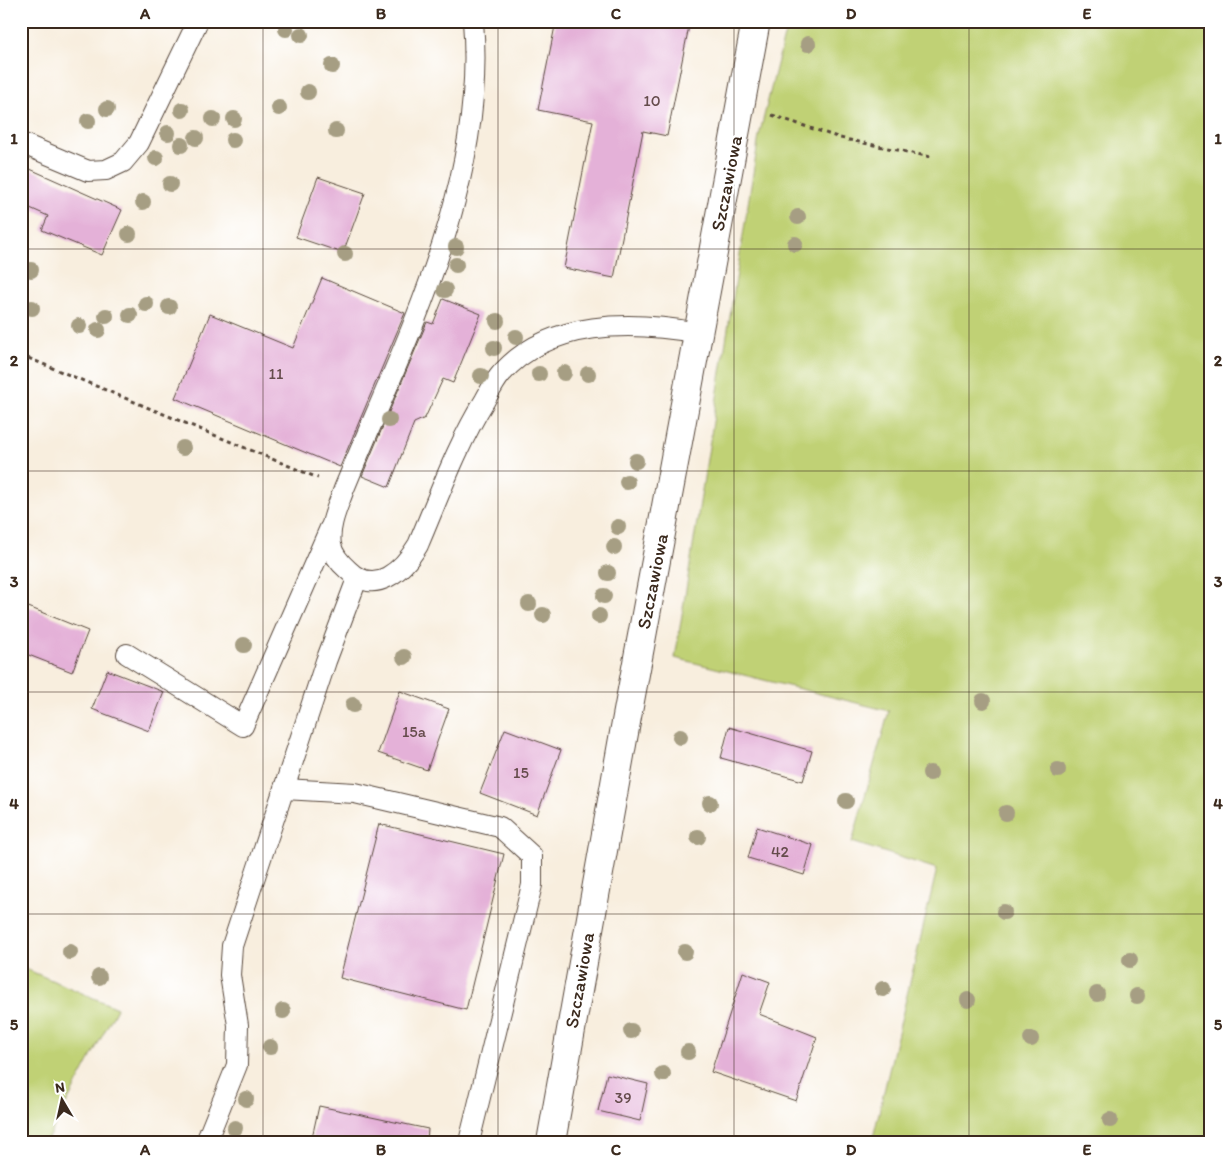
<svg xmlns="http://www.w3.org/2000/svg" width="1232" height="1163" viewBox="0 0 1232 1163" font-family="Itim,sans-serif">
	<style>
		.green { fill: #c0d174; stroke: #7e7e49 }
		.building { fill: #e4b1d8 }
		.lines { fill: none; stroke-linecap: round; stroke-linejoin: round }
		.service-casing { stroke: #57473b; stroke-width: 22 }
		.tertiary-casing { stroke: #57473b; stroke-width: 30 }
		.path { stroke: #57473b; stroke-width: 3; stroke-dasharray: 4 4; stroke-linecap: butt }
		.service { stroke: #fff; stroke-width: 20 }
		.tertiary { stroke: #fff; stroke-width: 28 }
		.tree { fill: #a69e83 }
		.grid { fill: none; stroke: #3b2a1e; stroke-width: 1; stroke-opacity: 0.55 }
		.labels { text-anchor: middle; stroke-width: 5; stroke-linejoin: round; paint-order: stroke }
		.number-label { font-size: 16px; fill: #654c4c }
		.street-label { font-size: 19px; fill: #3b2a1e; stroke: #fff }
		.neatline { fill: none; stroke: #3b2a1e; stroke-width: 2 }
		.grid-label { font-size: 16px; text-anchor: middle; font-weight: bold; fill: #3b2a1e }
	</style>
	<rect width="100%" height="100%" fill="#fff"/>
	<filter id="ink" filterUnits="userSpaceOnUse"><feTurbulence type="fractalNoise" baseFrequency=".02" numOctaves="2"/><feDisplacementMap in="SourceGraphic" scale="10" xChannelSelector="R" yChannelSelector="G"/><feConvolveMatrix kernelMatrix="1 2 1 2 8 2 1 2 1" color-interpolation-filters="sRGB"/></filter>
	<filter id="wash" filterUnits="userSpaceOnUse"><feTurbulence type="fractalNoise" baseFrequency=".0096" numOctaves="4" result="noise"/><feDisplacementMap in="SourceGraphic" scale="20" xChannelSelector="R" yChannelSelector="G"/><feGaussianBlur stdDeviation="1.12" result="paint"/><feColorMatrix in="noise" values="0 0 0 0 0 0 0 0 0 0 0 0 0 0 0 0 0 1.4 0 .05"/><feComposite in="paint" operator="in"/></filter>
	<g filter="url(#wash)">
		<rect width="100%" height="100%" fill="#f8eede"/>
		<g class="green">
			<polygon points="788,21 1211,21 1211,1142 872,1142 937,869 852,842 889,711 675,658 759,136"/>
			<polygon points="21,967 117,1008 46,1142 21,1142"/>
		</g>
		<g id="blocks">
			<g class="building">
				<polygon points="556,21 690,21 667,136 643,131 614,278 564,268 593,121 538,110"/>
				<polygon points="21,165 122,210 102,255 42,230 48,216 21,204"/>
				<polygon points="318,177 365,193 343,253 296,237"/>
				<polygon points="322,278 405,313 340,467 175,398 210,314 293,348"/>
				<polygon points="443,299 481,314 453,383 443,379 425,418 414,423 389,487 362,476 427,322 433,324"/>
				<polygon points="21,604 88,631 72,672 21,652"/>
				<polygon points="107,670 164,692 149,731 92,709"/>
				<polygon points="400,691 449,709 427,770 378,753"/>
				<polygon points="729,727 812,751 803,781 721,758"/>
				<polygon points="505,729 561,750 537,815 480,793"/>
				<polygon points="379,824 504,854 466,1010 340,978"/>
				<polygon points="757,827 813,845 804,875 748,858"/>
				<polygon points="743,972 770,982 759,1014 817,1037 796,1101 711,1072"/>
				<polygon points="607,1074 648,1084 640,1121 598,1111"/>
				<polygon points="319,1106 428,1129 427,1142 311,1142"/>
			</g>
		</g>
	</g>
	<g filter="url(#ink)">
		<use href="#blocks" fill-opacity="0" stroke="#57473b" stroke-width="1"/>
		<g class="lines">
			<defs>
				<g id="service">
					<path d="M473 21C487 187 405 340 344 489 338 506 328 526 331 545 333 555 340 563 348 570 375 597 403 570 418 545 439 496 457 445 485 400 490 391 495 381 501 374 549 319 633 321 698 333"/>
					<polyline points="21,143 88,171 106,170 123,162 139,143 198,21"/>
					<polyline points="127,654 243,726 330,528"/>
					<polyline points="284,789 355,793 500,827 532,856 532,885 469,1142"/>
					<polyline points="206,1142 237,1065 238,1025 230,975 232,946 326,661 357,579"/>
				</g>
				<polyline id="tertiary" points="551,1142 624,733 756,21"/>
			</defs>
			<use href="#service" class="service-casing"/>
			<use href="#tertiary" class="tertiary-casing"/>
			<g class="path">
				<polyline points="772,115 840,138 931,157"/>
				<polyline points="1210,309 1211,310"/>
				<polyline points="21,355 318,478"/>
			</g>
			<use href="#service" class="service"/>
			<use href="#tertiary" class="tertiary"/>
		</g>
		<g class="tree">
			<circle cx="286" cy="29" r="8"/>
			<circle cx="301" cy="35" r="8"/>
			<circle cx="808" cy="44" r="8"/>
			<circle cx="332" cy="66" r="8"/>
			<circle cx="308" cy="92" r="8"/>
			<circle cx="279" cy="108" r="8"/>
			<circle cx="107" cy="109" r="8"/>
			<circle cx="182" cy="110" r="8"/>
			<circle cx="213" cy="119" r="8"/>
			<circle cx="234" cy="119" r="8"/>
			<circle cx="88" cy="121" r="8"/>
			<circle cx="336" cy="131" r="8"/>
			<circle cx="168" cy="133" r="8"/>
			<circle cx="196" cy="138" r="8"/>
			<circle cx="233" cy="140" r="8"/>
			<circle cx="181" cy="145" r="8"/>
			<circle cx="156" cy="158" r="8"/>
			<circle cx="170" cy="184" r="8"/>
			<circle cx="143" cy="202" r="8"/>
			<circle cx="798" cy="217" r="8"/>
			<circle cx="129" cy="234" r="8"/>
			<circle cx="795" cy="244" r="8"/>
			<circle cx="456" cy="247" r="8"/>
			<circle cx="345" cy="254" r="8"/>
			<circle cx="456" cy="265" r="8"/>
			<circle cx="31" cy="270" r="8"/>
			<circle cx="445" cy="290" r="8"/>
			<circle cx="146" cy="304" r="8"/>
			<circle cx="169" cy="307" r="8"/>
			<circle cx="32" cy="308" r="8"/>
			<circle cx="130" cy="315" r="8"/>
			<circle cx="106" cy="316" r="8"/>
			<circle cx="497" cy="321" r="8"/>
			<circle cx="79" cy="326" r="8"/>
			<circle cx="98" cy="330" r="8"/>
			<circle cx="516" cy="337" r="8"/>
			<circle cx="494" cy="348" r="8"/>
			<circle cx="564" cy="373" r="8"/>
			<circle cx="539" cy="374" r="8"/>
			<circle cx="588" cy="374" r="8"/>
			<circle cx="481" cy="376" r="8"/>
			<circle cx="389" cy="420" r="8"/>
			<circle cx="183" cy="448" r="8"/>
			<circle cx="636" cy="461" r="8"/>
			<circle cx="627" cy="482" r="8"/>
			<circle cx="618" cy="527" r="8"/>
			<circle cx="614" cy="547" r="8"/>
			<circle cx="608" cy="573" r="8"/>
			<circle cx="604" cy="596" r="8"/>
			<circle cx="529" cy="604" r="8"/>
			<circle cx="543" cy="615" r="8"/>
			<circle cx="599" cy="616" r="8"/>
			<circle cx="244" cy="645" r="8"/>
			<circle cx="404" cy="657" r="8"/>
			<circle cx="983" cy="701" r="8"/>
			<circle cx="353" cy="705" r="8"/>
			<circle cx="680" cy="737" r="8"/>
			<circle cx="1058" cy="770" r="8"/>
			<circle cx="930" cy="773" r="8"/>
			<circle cx="846" cy="801" r="8"/>
			<circle cx="710" cy="803" r="8"/>
			<circle cx="1006" cy="813" r="8"/>
			<circle cx="698" cy="837" r="8"/>
			<circle cx="1004" cy="912" r="8"/>
			<circle cx="70" cy="952" r="8"/>
			<circle cx="685" cy="952" r="8"/>
			<circle cx="1130" cy="960" r="8"/>
			<circle cx="99" cy="977" r="8"/>
			<circle cx="883" cy="989" r="8"/>
			<circle cx="1097" cy="994" r="8"/>
			<circle cx="1137" cy="996" r="8"/>
			<circle cx="968" cy="1000" r="8"/>
			<circle cx="283" cy="1011" r="8"/>
			<circle cx="631" cy="1031" r="8"/>
			<circle cx="1031" cy="1039" r="8"/>
			<circle cx="270" cy="1047" r="8"/>
			<circle cx="688" cy="1052" r="8"/>
			<circle cx="663" cy="1074" r="8"/>
			<circle cx="246" cy="1099" r="8"/>
			<circle cx="1110" cy="1120" r="8"/>
			<circle cx="235" cy="1128" r="8"/>
		</g>
	</g>
	<path class="grid" d="M263 21V1142M498 21V1142M734 21V1142M969 21V1142M21 249H1211M21 471H1211M21 692H1211M21 914H1211"/>
	<g class="labels">
		<g class="number-label">
			<text x="652" y="106">10</text>
			<text x="276" y="379">11</text>
			<text x="414" y="737">15a</text>
			<text x="521" y="778">15</text>
			<text x="780" y="857">42</text>
			<text x="623" y="1103">39</text>
		</g>
		<g class="street-label">
			<text transform="translate(726 183) rotate(-79)" y="7">Szczawiowa</text>
			<text transform="translate(652 581) rotate(-79)" y="7">Szczawiowa</text>
			<text transform="translate(579 980) rotate(-80)" y="7">Szczawiowa</text>
		</g>
	</g>
	<rect width="1232" height="1163" fill="none" stroke="#fff" stroke-width="55"/>
	<g transform="translate(62 1100) rotate(351)" stroke="#ffffff" stroke-width="4" paint-order="stroke">
	<path d="M0-4L9 19L0 12L-9 19Z" fill="#3b2a1e"/>
	<text y="-8" font-size="14" font-weight="bold" text-anchor="middle" fill="#3b2a1e">N</text>
	</g>
	<rect x="28" y="28" width="1176" height="1108" class="neatline"/>
	<g class="grid-label">
		<text x="145" y="19">A</text>
		<text x="381" y="19">B</text>
		<text x="616" y="19">C</text>
		<text x="851" y="19">D</text>
		<text x="1087" y="19">E</text>
		<text x="14" y="144">1</text>
		<text x="1218" y="144">1</text>
		<text x="14" y="366">2</text>
		<text x="1218" y="366">2</text>
		<text x="14" y="587">3</text>
		<text x="1218" y="587">3</text>
		<text x="14" y="809">4</text>
		<text x="1218" y="809">4</text>
		<text x="14" y="1030">5</text>
		<text x="1218" y="1030">5</text>
		<text x="145" y="1155">A</text>
		<text x="381" y="1155">B</text>
		<text x="616" y="1155">C</text>
		<text x="851" y="1155">D</text>
		<text x="1087" y="1155">E</text>
	</g>
</svg>
